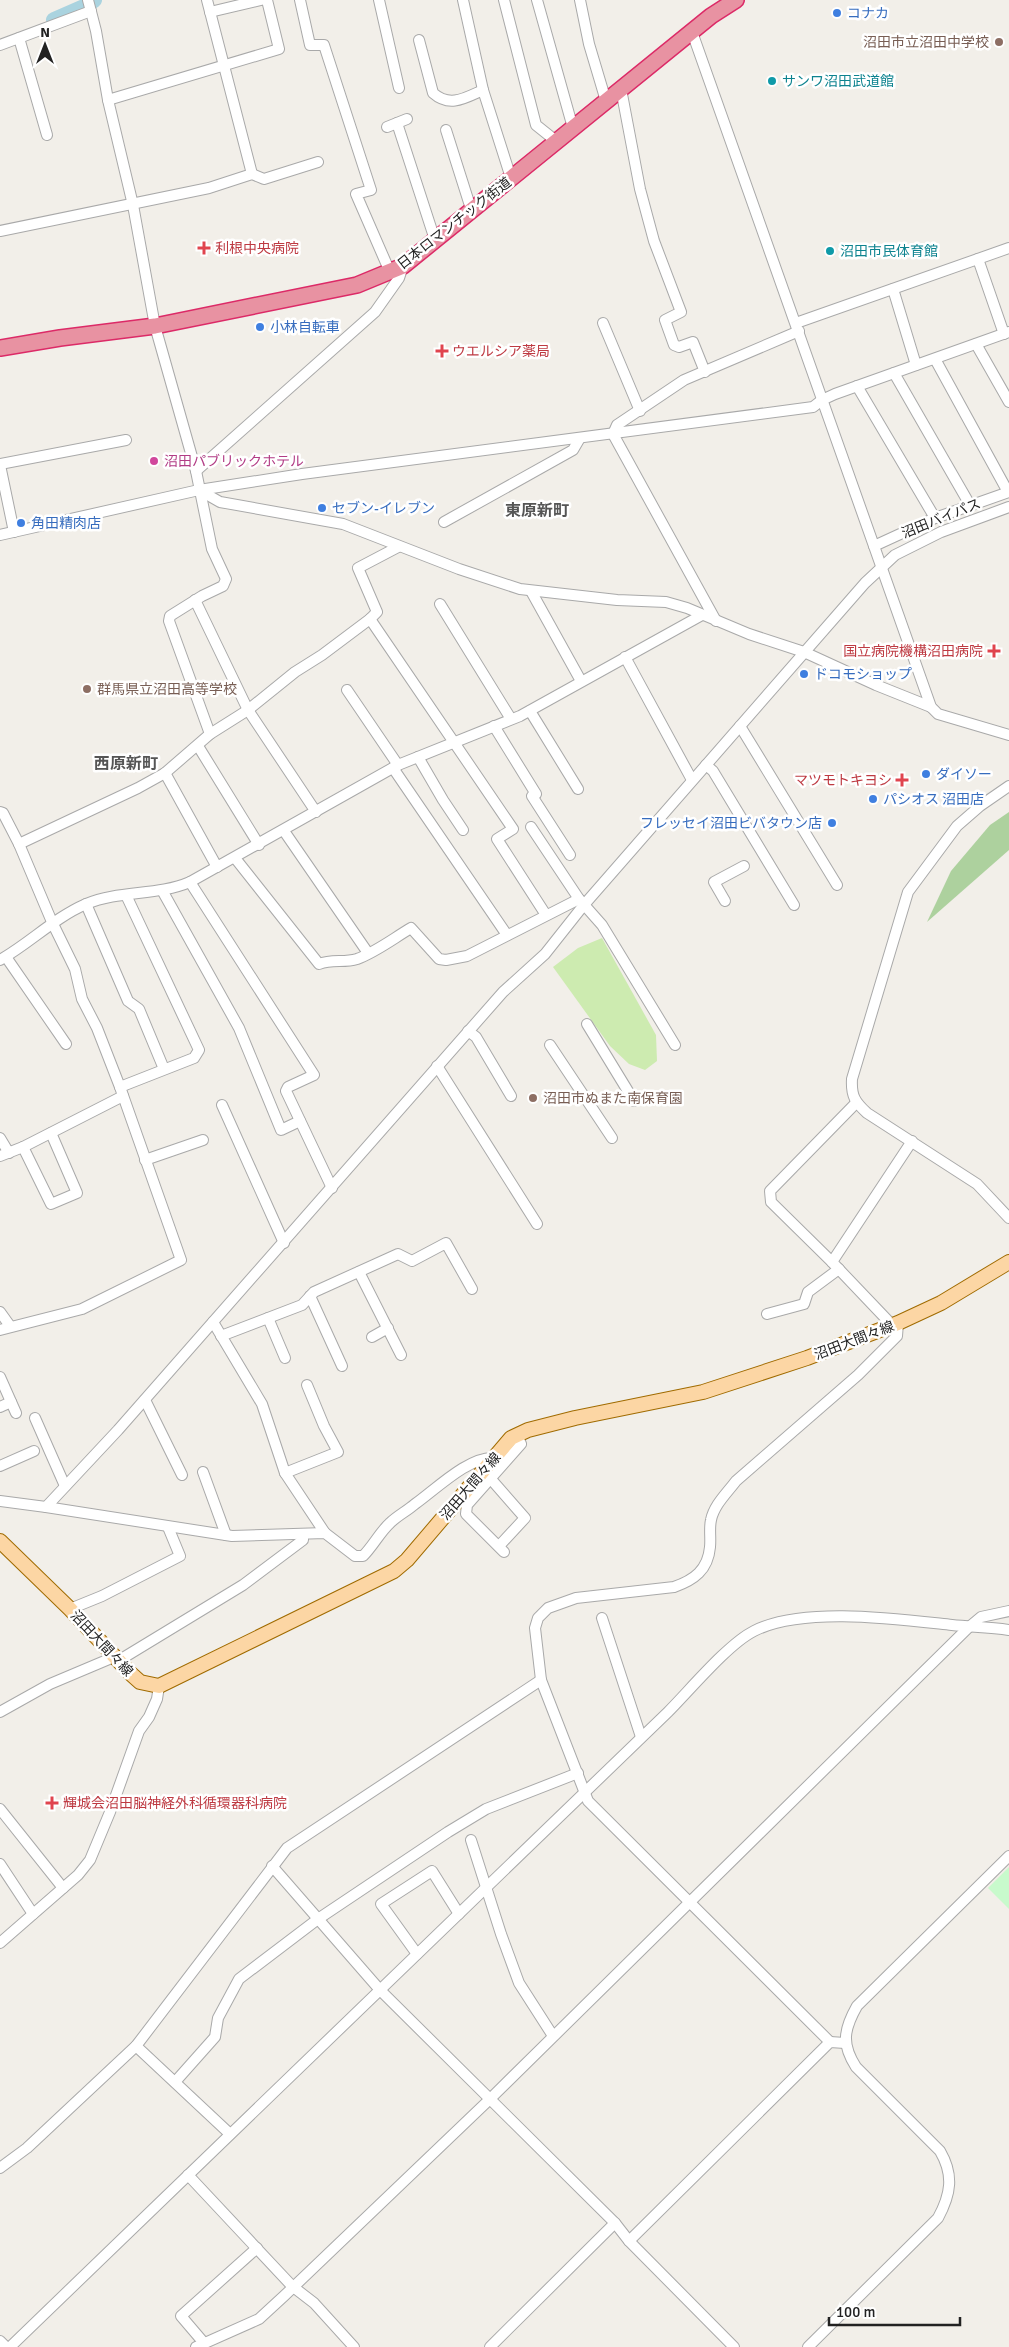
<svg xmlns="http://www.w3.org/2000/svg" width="1009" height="2347" viewBox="0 0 1009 2347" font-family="Signika,'Noto Sans JP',sans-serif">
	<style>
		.grass { fill: #cdebb0 }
		.forest { fill: #add19e }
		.park { fill: #c8facc }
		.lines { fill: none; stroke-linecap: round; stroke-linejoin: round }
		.river { stroke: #aad3df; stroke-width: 16 }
		.minor-casing { stroke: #a9a9a9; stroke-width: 12 }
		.major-casing { stroke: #a06b00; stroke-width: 16 }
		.highway-casing { stroke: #dc2a67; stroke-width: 18 }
		.minor { stroke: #fff; stroke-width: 10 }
		.major { stroke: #fcd6a4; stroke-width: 14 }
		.highway { stroke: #e892a2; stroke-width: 15 }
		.shop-dot { fill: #3f7fe0; stroke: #fff; stroke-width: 2 }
		.education-dot { fill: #8d6e63; stroke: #fff; stroke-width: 2 }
		.culture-dot { fill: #0f9aa8; stroke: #fff; stroke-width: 2 }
		.health-dot { fill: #e0444e; stroke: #fff; stroke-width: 2 }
		.hotel-dot { fill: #d1479c; stroke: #fff; stroke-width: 2 }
		.labels { text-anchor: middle; stroke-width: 5; stroke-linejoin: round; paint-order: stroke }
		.shop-label { font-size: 14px; fill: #366cbe; stroke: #fff; text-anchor: start }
		.education-label { font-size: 14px; fill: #785e54; stroke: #fff; text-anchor: start }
		.culture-label { font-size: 14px; fill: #0d838f; stroke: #fff; text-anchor: start }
		.street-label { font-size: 14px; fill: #222; stroke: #fff }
		.health-label { font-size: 14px; fill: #be3a42; stroke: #fff; text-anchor: start }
		.hotel-label { font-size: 14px; fill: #b23c85; stroke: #fff; text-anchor: start }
		.quarter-label { font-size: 16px; font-weight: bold; fill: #555; stroke: #fff }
	</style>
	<rect width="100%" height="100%" fill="#f2efe9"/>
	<polygon class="grass" points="602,938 656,1035 657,1061 645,1070 629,1064 610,1046 553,967 578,948"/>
	<polygon class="forest" points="1009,812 1009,850 927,922 951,871 990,825"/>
	<polygon class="park" points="1009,1867 1009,1909 988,1888"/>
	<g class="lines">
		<polyline class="river" points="54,20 84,7 94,0"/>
		<defs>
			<g id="minor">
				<polyline points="88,0 96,31 108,100 133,205 155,326 196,471 212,549 226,579 223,586 202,596 170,616 169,621 210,734"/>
				<polyline points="207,0 252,174"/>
				<polyline points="300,0 310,45 324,45 371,190 356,194 390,272"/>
				<polyline points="379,0 399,88"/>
				<polyline points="463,0 483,90 511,178"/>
				<polyline points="504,0 536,125 556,141"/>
				<polyline points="537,0 573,128"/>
				<polyline points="580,0 589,44 606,101"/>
				<polyline points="210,12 261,0"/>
				<polyline points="692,32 931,707 938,714 1009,735"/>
				<polyline points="19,38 47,135"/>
				<path d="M419 40 433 93C450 108 465 98 483 90"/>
				<polyline points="0,45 91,11"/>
				<polyline points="621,89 640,189 654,241 681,312 665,320 674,345 679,347 693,342 705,372"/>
				<polyline points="108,100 279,49 267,0"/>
				<polyline points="397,123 435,240"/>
				<polyline points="387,127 407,119"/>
				<polyline points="446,130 472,212"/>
				<polyline points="0,231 209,188 252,174 264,179 318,162"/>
				<polyline points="978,259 1004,334"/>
				<polyline points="893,289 916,365"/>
				<polyline points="603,323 640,411"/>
				<polyline points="796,323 1009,248"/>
				<polyline points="976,344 1009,402"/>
				<polyline points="935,359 1008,492"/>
				<polyline points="894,373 970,505"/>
				<polyline points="857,386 935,518"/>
				<polyline points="0,464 126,440"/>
				<polyline points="0,465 14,532"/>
				<polyline points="196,471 375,312 399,278 403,266"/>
				<polyline points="199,490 220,502 343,524 459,569 520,589 617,600 666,602 687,608 749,634 804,652 876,685 931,707"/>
				<polyline points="444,522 573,450 580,438"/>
				<polyline points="0,535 199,490 302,474 813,407 822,400 835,394 1009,332"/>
				<polyline points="874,546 935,518 1009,492"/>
				<polyline points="531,591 581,681"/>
				<polyline points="195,600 248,710 316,812"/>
				<polyline points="440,604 511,719"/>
				<polyline points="370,619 513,829 497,839 546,915"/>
				<polyline points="716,621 613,434 617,425 684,380 799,331"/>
				<polyline points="625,657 692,780"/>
				<polyline points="347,690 398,765"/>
				<polyline points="530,711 578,789"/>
				<polyline points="494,726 536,794 532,796 570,855"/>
				<polyline points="740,726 837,885"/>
				<polyline points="198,746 259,845"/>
				<polyline points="418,757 443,800 463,830"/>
				<polyline points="706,765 713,771 794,905"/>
				<polyline points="393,768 507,935"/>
				<polyline points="165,773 217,867"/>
				<path d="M1009 786 980 806 957 826 908 892 852 1079C851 1096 855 1102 867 1113L977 1184 1009 1218"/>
				<polyline points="0,812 3,813 19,844 52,922 75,969 82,999 97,1028 120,1087 181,1260 82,1309 0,1330"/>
				<polyline points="531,827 579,899"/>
				<polyline points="284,831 368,953"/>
				<polyline points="19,844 138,788 165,773 210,734 248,710 295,672 322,655 370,619 377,612 358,568 398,547"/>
				<path d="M235 858 319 964C332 959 344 963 357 959 376 952 394 938 411 928L439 959 446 960 467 956 579 899 602 925 675 1045"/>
				<polyline points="190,882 314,1075 288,1087 286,1091 332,1188"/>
				<polyline points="163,892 239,1028 281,1130 300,1121"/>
				<polyline points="725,901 714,882 744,866"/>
				<polyline points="86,904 128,1001 139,1009 164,1069"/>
				<polyline points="6,957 66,1044"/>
				<path d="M0 960C30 943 54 918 86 904 120 890 157 896 190 882L398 765 520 716 702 615"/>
				<polyline points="587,1024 634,1101"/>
				<polyline points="468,1031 476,1037 511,1096"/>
				<polyline points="550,1045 612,1138"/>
				<polyline points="437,1066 537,1224"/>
				<polyline points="120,1087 194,1058 199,1050 126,895"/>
				<polyline points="222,1105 284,1243"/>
				<polyline points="0,1138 9,1153"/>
				<polyline points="23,1147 51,1204 77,1193 51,1133"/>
				<polyline points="0,1156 23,1147 123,1096"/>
				<polyline points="145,1160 203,1140"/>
				<polyline points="832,1262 771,1202 770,1191 856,1103"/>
				<polyline points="359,1272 401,1355"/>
				<polyline points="310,1296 342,1366"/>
				<polyline points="0,1312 10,1326"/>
				<polyline points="767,1314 804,1304 808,1292 839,1269"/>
				<polyline points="268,1318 285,1358"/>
				<polyline points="213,1322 262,1404 285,1473 325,1533"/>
				<polyline points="892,1325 832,1262 912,1141"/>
				<polyline points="221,1336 302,1305 314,1292 398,1254 412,1261 446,1243 472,1289"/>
				<polyline points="372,1337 388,1328"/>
				<polyline points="0,1377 16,1413"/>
				<polyline points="145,1400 182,1475"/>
				<polyline points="0,1407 11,1402"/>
				<polyline points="35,1418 65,1486"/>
				<polyline points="0,1466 34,1451"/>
				<polyline points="203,1472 226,1535"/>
				<polyline points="285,1473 338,1452 324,1426 307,1385"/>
				<polyline points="490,1478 525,1518 499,1546"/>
				<polyline points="0,1501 46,1507 118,1430 503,992 545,954 583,906 865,583 895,555 941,532 1009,507"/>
				<path d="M46 1507 232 1536 325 1533 355 1556H363C373 1546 380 1532 390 1523 397 1516 407 1511 415 1504 435 1490 469 1456 494 1458"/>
				<polyline points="504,1552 466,1514 467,1505 521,1444 517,1435"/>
				<polyline points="70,1609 102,1596 180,1556 168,1527"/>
				<polyline points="602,1618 641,1737"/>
				<polyline points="118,1661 243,1585 303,1540 303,1535"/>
				<polyline points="0,1712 50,1684 114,1657"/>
				<polyline points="0,1809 63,1888"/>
				<polyline points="471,1840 501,1934 519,1983 553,2036"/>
				<polyline points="0,1864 33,1914"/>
				<polyline points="272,1866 380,1990 615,2223 629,2241 734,2347"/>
				<polyline points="0,1943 78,1875 90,1860 110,1812 139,1731 149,1717 157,1699 159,1686"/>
				<polyline points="417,1954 381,1904 432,1871 459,1914"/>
				<path d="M830 2042 588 1801 541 1680 535 1628 538 1618 548 1608 576 1598 674 1587C694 1580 708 1570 710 1547 711 1538 709 1528 711 1520 714 1505 727 1493 736 1481L858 1375 897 1336 898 1323"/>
				<polyline points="136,2046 230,2134"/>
				<polyline points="175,2082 215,2037 218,2018 239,1979 318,1919 448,1832 486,1809 578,1773"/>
				<polyline points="0,2168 27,2148 136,2046 287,1848 541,1680"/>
				<polyline points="188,2175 292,2286 314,2303 354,2347"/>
				<polyline points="629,2241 830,2042 845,2043"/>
				<polyline points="0,2341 6,2347"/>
				<polyline points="204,2343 181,2316 257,2248"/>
				<path d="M10 2347 668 1712C690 1690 728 1644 754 1631 803 1606 897 1619 952 1625 971 1627 990 1627 1009 1630"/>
				<polyline points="196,2347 259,2319 284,2296 490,2099 969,1627 981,1617 1009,1611"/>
				<polyline points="490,2347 615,2223"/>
				<path d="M808 2347 938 2218C951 2194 954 2175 940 2151L856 2067C841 2044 844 2029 857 2006L1009 1856"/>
			</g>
			<polyline id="major" points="0,1541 70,1609 130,1673 140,1682 159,1686 394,1571 407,1560 511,1438 528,1430 575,1418 703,1392 807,1358 898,1323 941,1303 1009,1262"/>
			<polyline id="highway" points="0,348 60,338 155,326 357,285 403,266 711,16 736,0"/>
		</defs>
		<use href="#minor" class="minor-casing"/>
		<use href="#major" class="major-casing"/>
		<use href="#highway" class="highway-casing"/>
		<use href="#minor" class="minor"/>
		<use href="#major" class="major"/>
		<use href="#highway" class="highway"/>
	</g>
	<g class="shop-dot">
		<circle cx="837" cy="13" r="5"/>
		<circle cx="260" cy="327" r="5"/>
		<circle cx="322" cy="508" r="5"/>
		<circle cx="21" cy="523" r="5"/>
		<circle cx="804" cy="674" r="5"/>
		<circle cx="926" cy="774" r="5"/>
		<circle cx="873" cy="799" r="5"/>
		<circle cx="832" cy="823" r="5"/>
	</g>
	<g class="education-dot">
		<circle cx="999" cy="42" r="5"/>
		<circle cx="87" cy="689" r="5"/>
		<circle cx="533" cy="1098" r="5"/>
	</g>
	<g class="culture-dot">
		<circle cx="772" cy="81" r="5"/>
		<circle cx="830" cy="251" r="5"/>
	</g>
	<g class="health-dot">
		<path d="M201.5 240.5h5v5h5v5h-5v5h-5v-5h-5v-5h5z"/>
		<path d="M439.5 343.5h5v5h5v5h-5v5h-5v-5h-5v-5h5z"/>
		<path d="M991.5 643.5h5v5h5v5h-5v5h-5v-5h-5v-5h5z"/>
		<path d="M899.5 772.5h5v5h5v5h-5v5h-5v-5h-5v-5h5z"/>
		<path d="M49.5 1795.5h5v5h5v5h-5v5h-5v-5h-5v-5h5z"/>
	</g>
	<circle class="hotel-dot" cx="154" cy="461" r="5"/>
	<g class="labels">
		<g class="shop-label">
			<text x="847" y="18">コナカ</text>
			<text x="270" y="332">小林自転車</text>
			<text x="332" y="513">セブン-イレブン</text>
			<text x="31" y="528">角田精肉店</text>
			<text x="814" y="679">ドコモショップ</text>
			<text x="936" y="779">ダイソー</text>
			<text x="883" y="804">パシオス 沼田店</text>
			<text x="822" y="828" text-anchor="end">フレッセイ沼田ビバタウン店</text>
		</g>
		<g class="education-label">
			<text x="989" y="47" text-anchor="end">沼田市立沼田中学校</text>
			<text x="97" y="694">群馬県立沼田高等学校</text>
			<text x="543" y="1103">沼田市ぬまた南保育園</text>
		</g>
		<g class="culture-label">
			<text x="782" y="86">サンワ沼田武道館</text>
			<text x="840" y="256">沼田市民体育館</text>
		</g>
		<g class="street-label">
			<text transform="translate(454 223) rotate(-38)" y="5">日本ロマンチック街道</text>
			<text transform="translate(941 518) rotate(-22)" y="5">沼田バイパス</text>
			<text transform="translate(854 1340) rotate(-21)" y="5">沼田大間々線</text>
			<text transform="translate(470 1486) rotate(-49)" y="5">沼田大間々線</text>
			<text transform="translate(102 1643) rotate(47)" y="5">沼田大間々線</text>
		</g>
		<g class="health-label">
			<text x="215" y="253">利根中央病院</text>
			<text x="452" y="356">ウエルシア薬局</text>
			<text x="983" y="656" text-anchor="end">国立病院機構沼田病院</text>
			<text x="892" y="785" text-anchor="end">マツモトキヨシ</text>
			<text x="63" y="1808">輝城会沼田脳神経外科循環器科病院</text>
		</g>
		<g class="hotel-label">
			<text x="164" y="466">沼田パブリックホテル</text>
		</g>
		<g class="quarter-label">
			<text x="537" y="516">東原新町</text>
			<text x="126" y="769">西原新町</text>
		</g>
	</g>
	<g transform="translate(45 45)" stroke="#ffffff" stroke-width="4" paint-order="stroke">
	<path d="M0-4L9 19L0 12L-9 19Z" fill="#222222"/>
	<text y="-8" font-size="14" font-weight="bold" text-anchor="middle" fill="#222222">N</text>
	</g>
	<path d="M829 2317v8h131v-8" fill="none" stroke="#222222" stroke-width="2.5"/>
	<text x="836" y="2317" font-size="15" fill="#222222" stroke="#ffffff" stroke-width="4" paint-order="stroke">100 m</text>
</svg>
